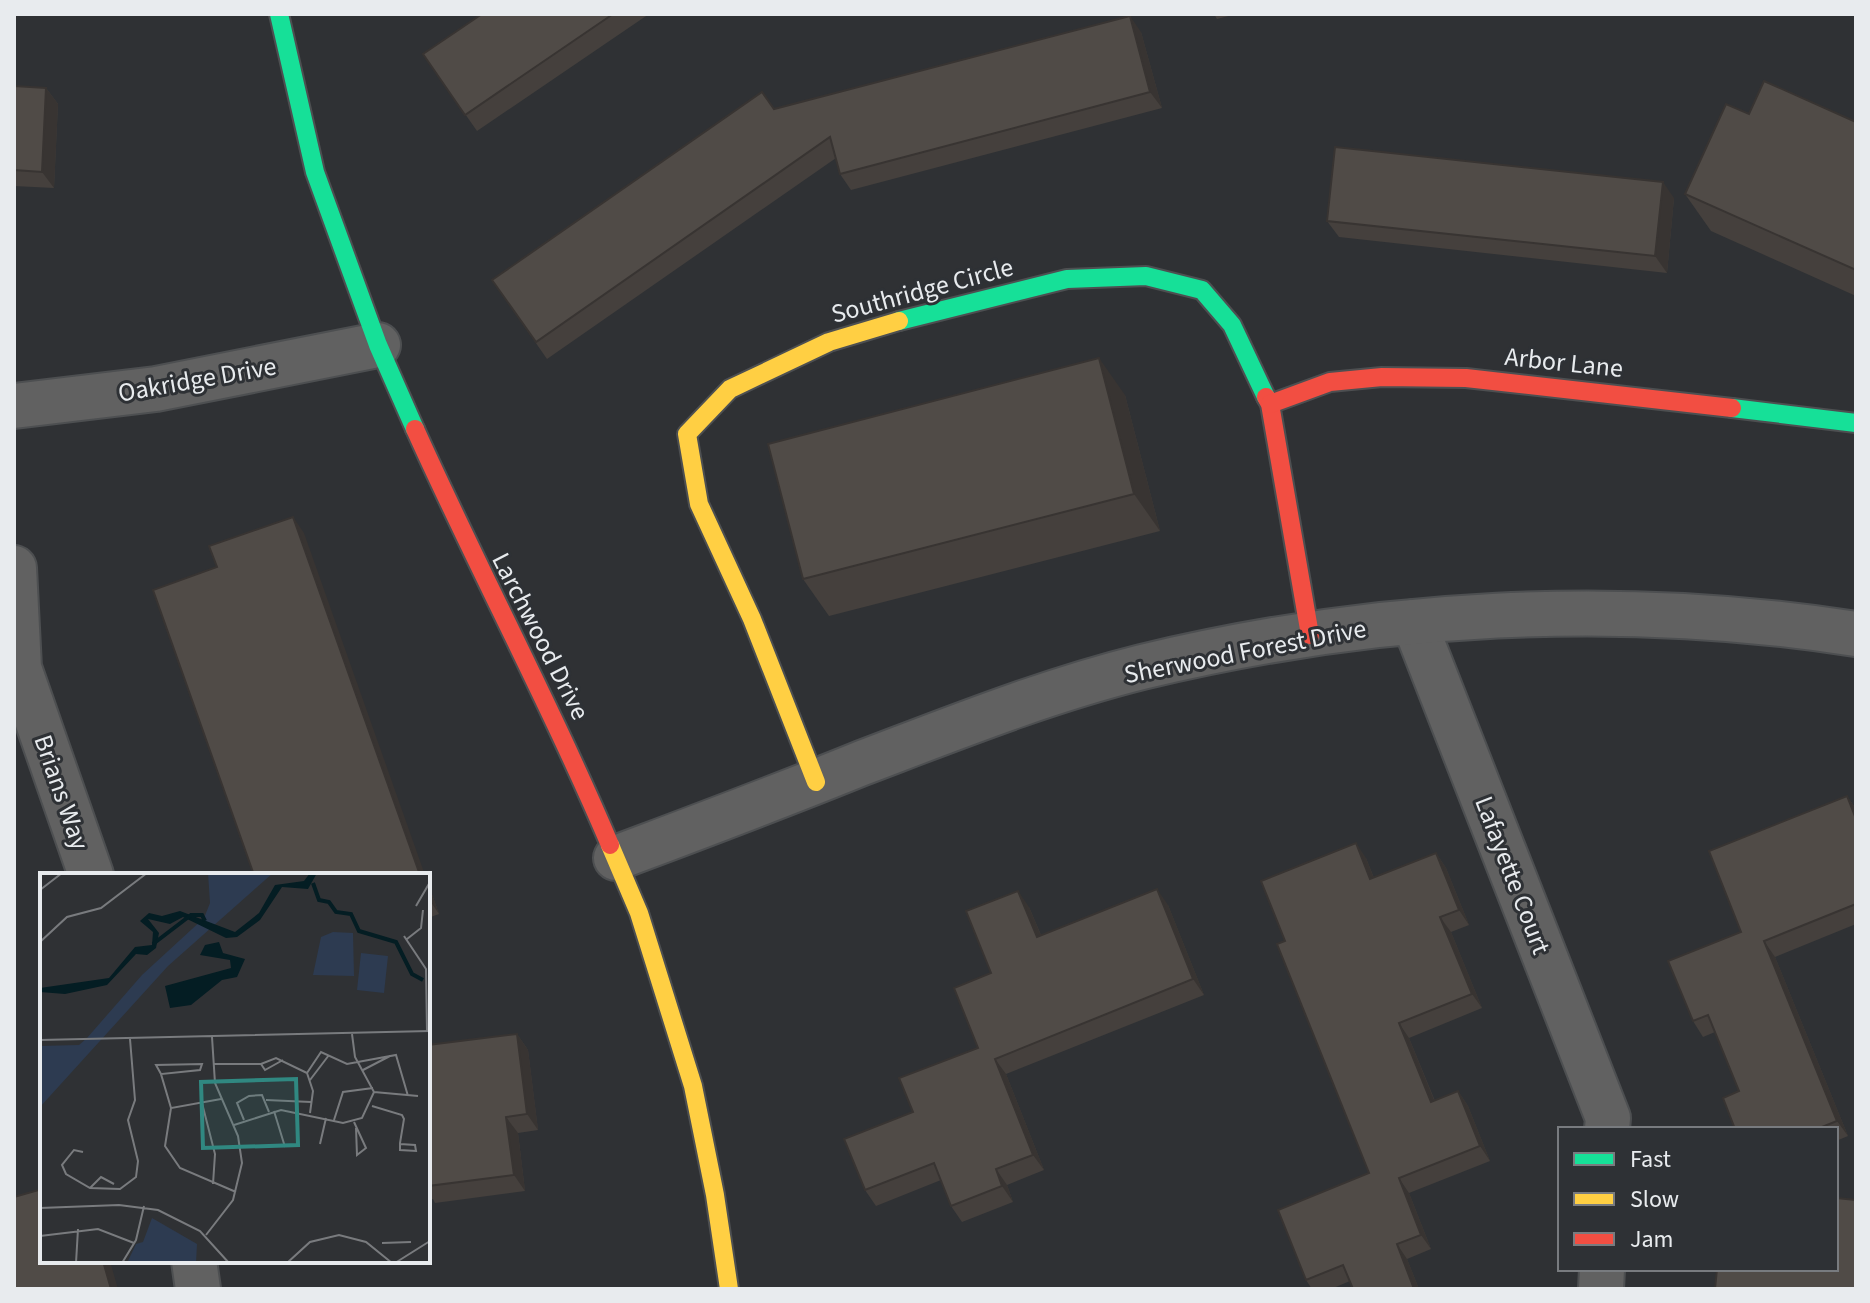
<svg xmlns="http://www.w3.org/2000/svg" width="1870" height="1303" viewBox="0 0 1870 1303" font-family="'Source Sans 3',sans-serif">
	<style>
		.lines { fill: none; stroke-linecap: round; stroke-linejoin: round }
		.street-casing { stroke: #4d4f51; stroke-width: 48 }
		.fast-casing { stroke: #4d4f51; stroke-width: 22 }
		.slow-casing { stroke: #4d4f51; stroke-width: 22 }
		.jam-casing { stroke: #4d4f51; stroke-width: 22 }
		.street { stroke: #616161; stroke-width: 44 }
		.fast { stroke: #16e098; stroke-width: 18 }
		.slow { stroke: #ffcf43; stroke-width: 18 }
		.jam { stroke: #f24e42; stroke-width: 18 }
		.wall { fill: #45403d }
		.shaded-wall { fill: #383432 }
		.building { fill: #504b47; stroke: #383432; stroke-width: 2 }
		.labels { text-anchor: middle; stroke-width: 6; stroke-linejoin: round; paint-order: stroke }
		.street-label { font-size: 26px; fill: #e8ebee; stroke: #2e3135 }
		.inset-river { fill: none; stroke: #041d23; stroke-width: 4 }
		.inset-road { fill: none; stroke: #797b7e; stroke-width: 2 }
		.view { fill: #308881; fill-opacity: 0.15; stroke: #308881; stroke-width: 4 }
		.inset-edge { fill: none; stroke: #e8ebee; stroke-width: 4 }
	</style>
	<rect width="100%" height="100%" fill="#2f3134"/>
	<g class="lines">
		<defs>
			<g id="street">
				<polyline points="14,406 156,389 378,345"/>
				<polyline points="14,568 19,668 91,875"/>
				<polyline points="1414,622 1608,1118 1607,1129"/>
				<path d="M616 858C698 827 781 796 862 763 954 728 1046 691 1142 667 1373 611 1620 597 1856 634"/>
				<polyline points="194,1261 198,1289"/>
				<polyline points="1601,1289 1602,1269"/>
			</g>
			<g id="fast">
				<polyline points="279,14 315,172 378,345 415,429"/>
				<polyline points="899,321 1067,279 1146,276 1202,290 1232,325 1266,397"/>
				<polyline points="1732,408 1856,423"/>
			</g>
			<g id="slow">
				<polyline points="816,782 752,619 699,504 687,434 730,389 829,342 899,321"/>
				<polyline points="610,845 639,913 693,1086 715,1195 729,1289"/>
			</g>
			<g id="jam">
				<polyline points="1266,397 1270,404 1310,635"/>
				<polyline points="1270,404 1330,382 1382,377 1466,378 1732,408"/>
				<path d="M415 429C478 569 550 704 610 845"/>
			</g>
		</defs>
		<use href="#street" class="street-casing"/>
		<use href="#fast" class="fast-casing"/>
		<use href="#slow" class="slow-casing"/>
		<use href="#jam" class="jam-casing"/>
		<use href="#street" class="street"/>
		<use href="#fast" class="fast"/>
		<use href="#slow" class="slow"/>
		<use href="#jam" class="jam"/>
	</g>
	<g class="wall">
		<polygon points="482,14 649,14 477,131 423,54"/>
		<polygon points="1214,14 1236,14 1217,19"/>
		<polygon points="1141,32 1162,108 851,190 840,174 836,158 547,359 492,280 774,109"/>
		<polygon points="14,86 46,88 58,104 54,188 14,186"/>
		<polygon points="1749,114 1856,122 1856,296 1711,231 1685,194"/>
		<polygon points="1674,198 1667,273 1339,237 1327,221"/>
		<polygon points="1125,395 1160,531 829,616 803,579"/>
		<polygon points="1847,796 1856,809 1856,924 1775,957 1848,1136 1836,1141 1836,1129 1735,1129 1739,1091 1715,1032 1703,1037 1693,1021 1741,932"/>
		<polygon points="1436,853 1446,868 1469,925 1451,932 1482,1008 1409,1038 1435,1101 1458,1091 1468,1106 1490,1161 1409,1193 1431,1249 1407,1259 1419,1289 1353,1289 1350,1281 1331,1289 1312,1289 1306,1280 1369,1173 1366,858 1374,878"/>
		<polygon points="428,883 439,914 428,918"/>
		<polygon points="1168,905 1204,995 1006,1074 1044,1170 1007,1185 1013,1202 962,1222 951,1206 941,1180 876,1206 865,1190 913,1112 978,1048 991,973 1029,907 1041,935"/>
		<polygon points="517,1034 528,1050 538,1130 518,1133 525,1191 435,1203 433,1199 428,1199 428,1045"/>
	</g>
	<g class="shaded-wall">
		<polygon points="1130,16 1141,32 1162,108 1150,92"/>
		<polygon points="46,88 58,104 54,188 42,172"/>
		<polygon points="1663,182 1674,198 1667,273 1655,256"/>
		<polygon points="1099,358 1125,395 1160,531 1134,494"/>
		<polygon points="293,517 304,533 425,875 420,875"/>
		<polygon points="1847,796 1856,809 1856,819"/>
		<polygon points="1356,843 1366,858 1380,894 1370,879"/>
		<polygon points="1436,853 1446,868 1469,925 1459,910"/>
		<polygon points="428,883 439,914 428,898"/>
		<polygon points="1157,889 1168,905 1204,995 1193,979"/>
		<polygon points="1018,891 1029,907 1048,952 1037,937"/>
		<polygon points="1440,917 1451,932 1482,1008 1472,994"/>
		<polygon points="1764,941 1775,957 1848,1136 1837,1121"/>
		<polygon points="1399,1023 1409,1038 1441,1117 1431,1102"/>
		<polygon points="517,1034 528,1050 538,1130 527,1114"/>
		<polygon points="995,1059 1006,1074 1044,1170 1033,1155"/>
		<polygon points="1458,1091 1468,1106 1490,1161 1480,1146"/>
		<polygon points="506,1117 518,1133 525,1191 514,1175"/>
		<polygon points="996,1169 1007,1185 1013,1202 1002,1186"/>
		<polygon points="1399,1178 1409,1193 1431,1249 1421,1235"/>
		<polygon points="1397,1244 1407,1259 1419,1289 1414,1289"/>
		<polygon points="103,1261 110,1261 118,1289 111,1289"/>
	</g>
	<g class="building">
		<polygon points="482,14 613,14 465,115 423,54"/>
		<polygon points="1130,16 1150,92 840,174 830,137 536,342 492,280 762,92 774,109"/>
		<polygon points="1764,81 1856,122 1856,270 1685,194 1726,104 1749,114"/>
		<polygon points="14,86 46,88 42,172 14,170"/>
		<polygon points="1335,147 1663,182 1655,256 1327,221"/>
		<polygon points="1099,358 1134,494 803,579 768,444"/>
		<polygon points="293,517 420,875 254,875 153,590 217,567 209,546"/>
		<polygon points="1847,796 1856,819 1856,904 1764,941 1837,1121 1817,1129 1735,1129 1723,1098 1739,1091 1708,1015 1693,1021 1668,961 1741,932 1709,851"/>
		<polygon points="1356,843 1370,879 1436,853 1459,910 1440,917 1472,994 1399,1023 1431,1102 1458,1091 1480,1146 1399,1178 1421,1235 1397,1244 1414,1289 1353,1289 1343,1265 1306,1280 1278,1210 1369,1173 1277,944 1285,941 1261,881"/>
		<polygon points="1157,889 1193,979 995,1059 1033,1155 996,1169 1002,1186 951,1206 934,1163 865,1190 844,1139 913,1112 899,1078 978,1048 954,988 991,973 966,911 1018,891 1037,937"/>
		<polygon points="517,1034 527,1114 506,1117 514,1175 428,1186 428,1045"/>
		<polygon points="42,1189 42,1261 103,1261 111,1289 14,1289 14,1197"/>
		<polygon points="1836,1198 1856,1200 1856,1289 1715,1289 1717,1269 1836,1269"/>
	</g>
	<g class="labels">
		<g class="street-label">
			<text transform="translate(922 290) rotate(-15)" y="9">Southridge Circle</text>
			<text transform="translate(1564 362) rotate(6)" y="9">Arbor Lane</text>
			<text transform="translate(197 379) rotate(-10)" y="9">Oakridge Drive</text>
			<text transform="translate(541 636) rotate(63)" y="9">Larchwood Drive</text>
			<text transform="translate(1245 651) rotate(-11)" y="9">Sherwood Forest Drive</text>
			<text transform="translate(62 792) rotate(71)" y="9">Brians Way</text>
			<text transform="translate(1513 875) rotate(69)" y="9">Lafayette Court</text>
		</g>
	</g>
	<g transform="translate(40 873)">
		<rect width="390" height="390" fill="#2f3134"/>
		<path d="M168 0H233L128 93 0 234V173L39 172 47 165 102 102 164 45 170 30ZM293 59 313 60 314 103 273 102 281 64ZM321 80 348 83 344 120 317 117ZM112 345 157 371 156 390H87L96 371 103 369Z" fill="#2d3b51"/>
		<path d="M270 0H277L268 16 242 14 220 47 197 64 186 65 143 44 130 51 108 46 119 60 116 75 107 82 96 81 67 112 25 121 0 119V115L69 105 95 74 112 72 113 59 100 48 109 40 122 43 140 38 195 59 219 40 235 12 264 8ZM179 69 183 80 205 86 197 104 182 107 151 132 130 135 125 113 191 95 190 87 160 82 165 72Z" fill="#041d23"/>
		<path class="inset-river" d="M273 10 279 27 289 29 296 39 311 41 319 58 356 69 372 101 383 107M113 71 151 42H162L165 48"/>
		<path class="inset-road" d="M0 17 22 0M376 33 390 9M364 63 386 96 387 158M367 66 381 55 383 37M0 69 27 44 61 35 107 0M0 167 390 158M173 191H221L236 185 267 200M221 191 225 197 243 187M323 197 350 183M267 200 281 179 307 191 356 182 368 223M267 200 273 218 270 240M121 201 116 192 162 191 160 197 121 201 131 235M270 207 289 182M334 219 378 223M181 226 131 235 125 273 140 295 196 319M226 227 271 229M162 230 175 281 173 311M332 233 362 242 364 246 360 270V277L376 278 375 272 360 271M234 238 245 274M204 247 197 230 209 223 222 222 229 239M294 247 303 219 333 215M314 249 326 275 317 282 316 255M194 252 241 237 303 250 322 245 334 219 315 184 312 161M280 271 286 245M43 279 34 277 22 292 26 301 50 315 80 316 96 304 98 288 88 247 95 227 90 166M50 315 61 304 74 311M0 335 79 332 118 337 160 358 189 390M166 362 193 327 202 290 198 263 175 210 172 164M0 363 58 356 94 370M342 370 371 369M36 390 38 356M82 390 96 367 104 333M247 390 270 369 299 362 326 369 352 390M355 390 390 368"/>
		<path class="view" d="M256 206 258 272 163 275 161 209Z"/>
		<rect width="390" height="390" class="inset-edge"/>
	</g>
	<rect width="1870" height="1303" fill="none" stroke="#e8ebee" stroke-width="32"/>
	<rect x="1558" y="1127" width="280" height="144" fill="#2e3135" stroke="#787b7f" stroke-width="2"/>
	<rect x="1574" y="1153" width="40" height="12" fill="#16e098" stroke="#787b7f" stroke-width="2"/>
	<text x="1630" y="1167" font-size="24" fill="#e8ebee">Fast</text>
	<rect x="1574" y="1193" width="40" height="12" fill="#ffcf43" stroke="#787b7f" stroke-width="2"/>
	<text x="1630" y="1207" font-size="24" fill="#e8ebee">Slow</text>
	<rect x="1574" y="1233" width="40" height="12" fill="#f24e42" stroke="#787b7f" stroke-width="2"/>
	<text x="1630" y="1247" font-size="24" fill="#e8ebee">Jam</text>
</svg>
